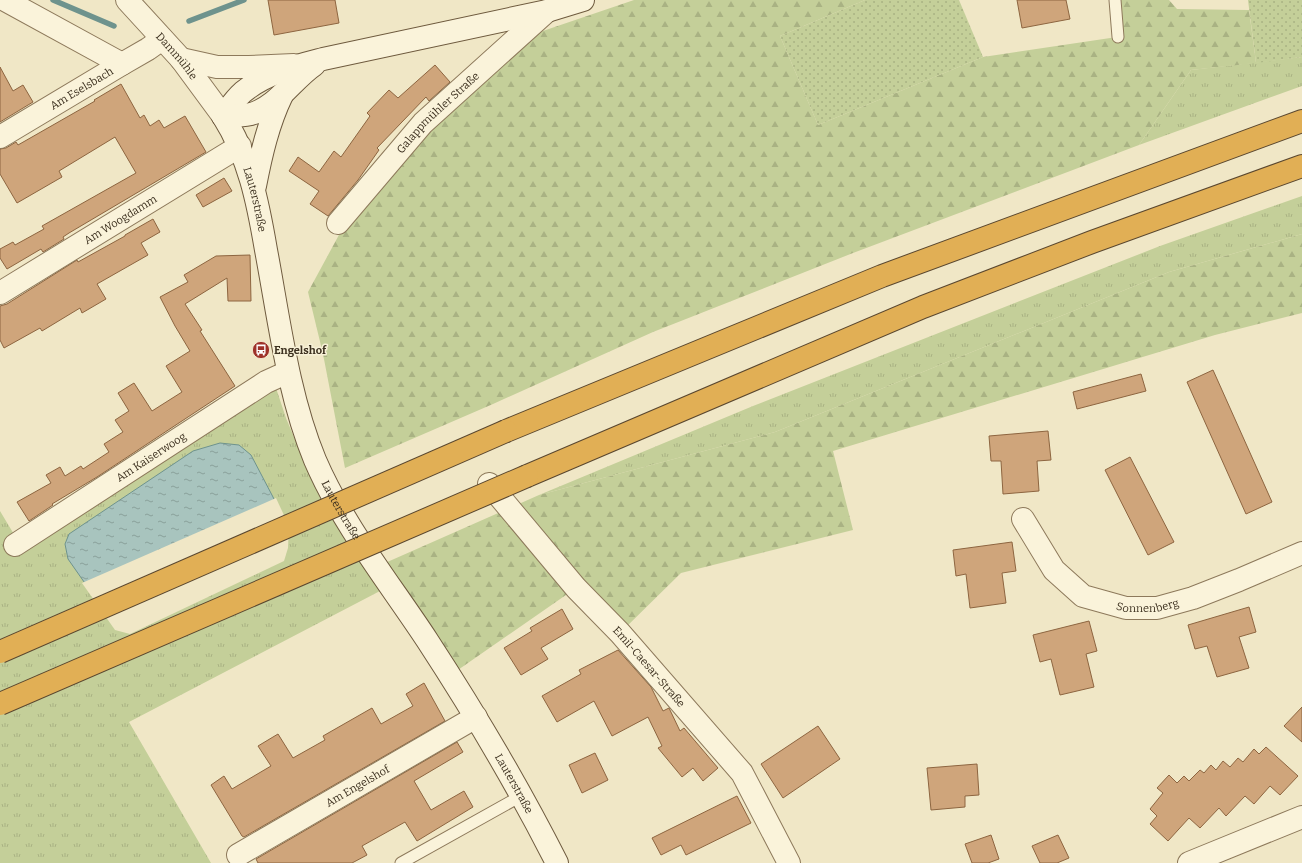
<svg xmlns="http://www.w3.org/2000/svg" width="1302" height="863" viewBox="0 0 1302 863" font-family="Bitter,serif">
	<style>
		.grass { fill: url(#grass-tufts) }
		.forest { fill: url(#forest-firs) }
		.garden { fill: url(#garden-dots) }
		.water { fill: url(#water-ripples); stroke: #6e938d }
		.pier { fill: #f0e7c6 }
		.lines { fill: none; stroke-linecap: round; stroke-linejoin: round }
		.stream { stroke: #6e938d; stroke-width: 5.5 }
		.building { fill: #cfa57b; stroke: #8d6540 }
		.service-casing { stroke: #8d795b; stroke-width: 13 }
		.minor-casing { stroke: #8d795b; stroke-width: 24 }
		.tertiary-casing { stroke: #8d795b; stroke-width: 24 }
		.secondary-casing { stroke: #6e5a3e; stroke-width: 24 }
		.motorway-casing { stroke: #5a472f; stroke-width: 24 }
		.service { stroke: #faf3da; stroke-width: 11 }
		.minor { stroke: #faf3da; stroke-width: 22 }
		.tertiary { stroke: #faf3da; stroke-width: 22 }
		.secondary { stroke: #faf3da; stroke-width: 22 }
		.motorway { stroke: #e1af55; stroke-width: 22 }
		.motorway-bridge-casing { stroke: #5a472f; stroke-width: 24; stroke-linecap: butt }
		.motorway-bridge { stroke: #e1af55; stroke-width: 22 }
		.labels { text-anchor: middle; stroke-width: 3; stroke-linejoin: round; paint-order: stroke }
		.street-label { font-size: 11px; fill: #3c301f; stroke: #f7f0d6 }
		.poi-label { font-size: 11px; font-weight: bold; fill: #3c301f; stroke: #f7f0d6; text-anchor: start }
	</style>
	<defs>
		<pattern id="grass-tufts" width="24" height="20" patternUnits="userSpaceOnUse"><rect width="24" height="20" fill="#c4cf99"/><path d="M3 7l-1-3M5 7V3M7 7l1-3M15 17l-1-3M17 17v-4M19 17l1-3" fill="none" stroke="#a9b283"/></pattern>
		<pattern id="forest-firs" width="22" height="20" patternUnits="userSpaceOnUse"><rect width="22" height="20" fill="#c4cf99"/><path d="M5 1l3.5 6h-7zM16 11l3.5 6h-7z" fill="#a9b283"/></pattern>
		<pattern id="garden-dots" width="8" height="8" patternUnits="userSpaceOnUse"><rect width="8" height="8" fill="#c4cf99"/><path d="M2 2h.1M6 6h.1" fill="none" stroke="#a9b283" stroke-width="1.8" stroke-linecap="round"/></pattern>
		<pattern id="water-ripples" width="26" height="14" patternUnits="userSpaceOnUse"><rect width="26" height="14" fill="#a8c4be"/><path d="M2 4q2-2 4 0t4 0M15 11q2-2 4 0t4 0" fill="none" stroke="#8aa09a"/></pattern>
	</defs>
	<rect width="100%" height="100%" fill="#f0e7c6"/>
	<g class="grass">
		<polygon points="1302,57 1302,86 1139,145 1191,70"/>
		<polygon points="1302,196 1302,234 1169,272 775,432 539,495 753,406 1160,246"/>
		<polygon points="275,385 286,418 311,478 380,591 129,722 211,863 0,863 0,511 21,546"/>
	</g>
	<g class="forest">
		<polygon points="634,0 865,0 780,36 818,125 983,57 1117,37 1115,0 1169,0 1177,9 1249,10 1256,63 1191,70 1139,145 853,253 653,332 493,404 345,468 323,354 308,292 340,233 431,129 537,33"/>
		<polygon points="1302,234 1302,313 1215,335 833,451 853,530 681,573 620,633 576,588 455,672 385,563 539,495 775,432 1169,272"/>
	</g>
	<g class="garden">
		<polygon points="865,0 959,0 983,57 818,125 780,36"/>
		<polygon points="1248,0 1302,0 1302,57 1256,63"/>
	</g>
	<polygon class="water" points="220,443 239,445 251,455 273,497 287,527 117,629 68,559 65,544 69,534 193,451"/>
	<polygon class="pier" points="276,498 289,526 288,548 284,561 130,634 115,630 82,583"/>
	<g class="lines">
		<g class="stream">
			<polyline points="53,0 114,26"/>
			<polyline points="189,21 244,0"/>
		</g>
	</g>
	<g class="building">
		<polygon points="268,0 335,0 339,23 274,35"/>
		<polygon points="1017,0 1066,0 1070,19 1022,28"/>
		<polygon points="435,65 450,82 429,101 426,97 377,148 379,150 358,180 328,216 310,204 319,191 289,171 298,157 319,172 334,151 341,157 370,116 367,113 389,90 398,98"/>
		<polygon points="0,67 13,91 23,85 33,102 0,122"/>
		<polygon points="121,84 140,118 144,115 150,126 159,120 164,128 185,116 206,152 69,233 63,237 64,239 43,252 41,249 7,269 0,258 0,249 13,242 15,245 44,229 42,226 136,173 115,137 59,171 62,177 17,203 0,174 0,149 6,148 16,142 18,145 95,101 94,100"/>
		<polygon points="224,178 232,191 203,207 196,195"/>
		<polygon points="153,219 160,232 141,243 148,255 97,284 106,299 82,313 80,308 42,331 40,328 4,348 0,340 0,306 7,304 77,260 78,262 125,236 125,235"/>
		<polygon points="250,255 251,301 228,301 227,278 185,304 202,330 200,331 235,386 97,477 52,504 53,505 29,521 17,502 51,483 46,475 60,467 65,476 81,466 83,469 109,452 104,444 123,432 115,420 129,411 118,393 134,383 152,411 182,392 166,366 190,351 175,326 160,297 188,282 184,275 216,256"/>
		<polygon points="1213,370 1272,502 1246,514 1187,382"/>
		<polygon points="1141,374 1146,391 1077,409 1073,392"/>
		<polygon points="1048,431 1051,460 1037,461 1039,491 1003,494 1001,461 991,461 989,436"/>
		<polygon points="1130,457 1174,542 1148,555 1105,470"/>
		<polygon points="1012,542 1016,571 1002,573 1006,603 970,608 966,574 956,576 953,550"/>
		<polygon points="1249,607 1256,632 1239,637 1249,668 1217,677 1207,646 1195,649 1188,625"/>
		<polygon points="562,609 573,629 541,648 548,659 521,675 504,648 532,631 530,628"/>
		<polygon points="1089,621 1097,651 1086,654 1094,687 1060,695 1051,659 1040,662 1033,635"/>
		<polygon points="618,650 651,687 663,711 669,708 680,731 684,728 718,768 703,781 693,768 682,777 658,748 662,746 648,717 612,736 594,701 557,722 542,696 581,674 579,670"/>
		<polygon points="424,683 445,721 244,837 242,836 211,785 224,776 232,789 271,766 258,746 278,734 293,758 325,740 323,736 372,708 381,724 413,706 406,694"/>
		<polygon points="1302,707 1302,742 1284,726"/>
		<polygon points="818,726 840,759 783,798 761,764"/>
		<polygon points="457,742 463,752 414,781 431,810 464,791 473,807 417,841 405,822 362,846 367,855 352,863 258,863 256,859"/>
		<polygon points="1266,747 1298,776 1280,795 1270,786 1254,804 1245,796 1226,816 1219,808 1200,828 1189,818 1168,841 1150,824 1157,816 1150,809 1163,793 1157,788 1169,775 1177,783 1184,776 1189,781 1200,770 1204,773 1211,765 1216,770 1223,761 1230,767 1238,758 1243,762 1254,749 1259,754"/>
		<polygon points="595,753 608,780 582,793 569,765"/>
		<polygon points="977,764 979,795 965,796 965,807 931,810 927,768"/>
		<polygon points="737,796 751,823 686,855 681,845 661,855 652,838"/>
		<polygon points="991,835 999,859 988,863 972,863 965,844"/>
		<polygon points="1058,835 1069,858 1057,863 1040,863 1032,846"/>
	</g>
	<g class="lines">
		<defs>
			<g id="service">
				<polyline points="1115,0 1118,37"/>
				<polyline points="401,863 521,796"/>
			</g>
			<g id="minor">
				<polyline points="5,0 122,64"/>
				<path id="s1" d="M0 137 122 64 148 49 162 39"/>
				<path id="s2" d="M338 223 423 123 547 11"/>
				<path id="s3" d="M0 293 240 146"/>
				<path id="s4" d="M489 484 576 588 620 633 742 773 789 863"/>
				<path id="s5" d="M1023 519 1054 570 1083 596 1126 608H1157L1193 598 1239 580 1302 553"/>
				<path id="s6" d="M15 545 266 382 288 372"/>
				<path id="s7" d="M238 855 476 717"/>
				<polyline points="1189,863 1302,817"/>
			</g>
			<g id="tertiary">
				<path id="s8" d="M127 0 181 59 223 116"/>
				<polyline points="181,59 217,67 249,67 294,65"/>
			</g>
			<g id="secondary">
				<path id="s9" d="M223 116C249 157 258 203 266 250 279 319 288 395 315 460 343 525 388 581 427 640 474 712 518 786 557 863"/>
				<path d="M223 116C229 108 235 99 243 92 266 73 296 66 323 59L547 11 583 0"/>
				<path d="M223 116C233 116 242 116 251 114 277 107 293 79 314 65"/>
				<path d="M255 186C261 155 268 124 282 95"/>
			</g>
			<g id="motorway">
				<polyline points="506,431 882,276 1302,121"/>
				<polyline points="527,476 923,307 1092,242 1302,166"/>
			</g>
		</defs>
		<use href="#service" class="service-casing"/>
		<use href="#minor" class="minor-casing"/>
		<use href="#tertiary" class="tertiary-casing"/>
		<use href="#secondary" class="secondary-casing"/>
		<use href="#motorway" class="motorway-casing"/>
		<use href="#service" class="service"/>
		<use href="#minor" class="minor"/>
		<use href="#tertiary" class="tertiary"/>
		<use href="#secondary" class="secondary"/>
		<use href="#motorway" class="motorway"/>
		<defs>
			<g id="motorway-bridge">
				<polyline points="0,652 506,431"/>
				<polyline points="0,704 527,476"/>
			</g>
		</defs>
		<use href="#motorway-bridge" class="motorway-bridge-casing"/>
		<use href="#motorway-bridge" class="motorway-bridge"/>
	</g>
	<defs>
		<symbol id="bus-disc" viewBox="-11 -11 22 22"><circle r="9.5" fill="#9e3128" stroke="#f7f0d6"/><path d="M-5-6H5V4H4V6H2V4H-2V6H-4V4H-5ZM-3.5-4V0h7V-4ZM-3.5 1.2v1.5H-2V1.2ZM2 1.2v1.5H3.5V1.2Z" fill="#fff"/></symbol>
	</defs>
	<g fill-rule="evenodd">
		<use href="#bus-disc" x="251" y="340" width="20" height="20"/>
	</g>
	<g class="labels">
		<g class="street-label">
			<text dy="4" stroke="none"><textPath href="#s8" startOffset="75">Dammühle</textPath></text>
			<text dy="4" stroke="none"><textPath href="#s1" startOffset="95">Am Eselsbach</textPath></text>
			<text dy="4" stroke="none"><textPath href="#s2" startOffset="149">Galappmühler Straße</textPath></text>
			<text dy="4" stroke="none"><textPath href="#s9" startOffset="90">Lauterstraße</textPath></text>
			<text dy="4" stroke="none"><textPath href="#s3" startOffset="141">Am Woogdamm</textPath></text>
			<text dy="4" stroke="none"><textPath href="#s6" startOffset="162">Am Kaiserwoog</textPath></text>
			<text dy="4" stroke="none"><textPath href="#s9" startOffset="414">Lauterstraße</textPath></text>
			<text dy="4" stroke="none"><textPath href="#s5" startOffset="165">Sonnenberg</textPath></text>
			<text dy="4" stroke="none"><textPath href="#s4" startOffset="243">Emil-Caesar-Straße</textPath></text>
			<text dy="4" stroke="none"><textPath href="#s9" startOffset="738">Lauterstraße</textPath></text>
			<text dy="4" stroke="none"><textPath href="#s7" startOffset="138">Am Engelshof</textPath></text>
		</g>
		<g class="poi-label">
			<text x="274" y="354">Engelshof</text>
		</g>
	</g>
</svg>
